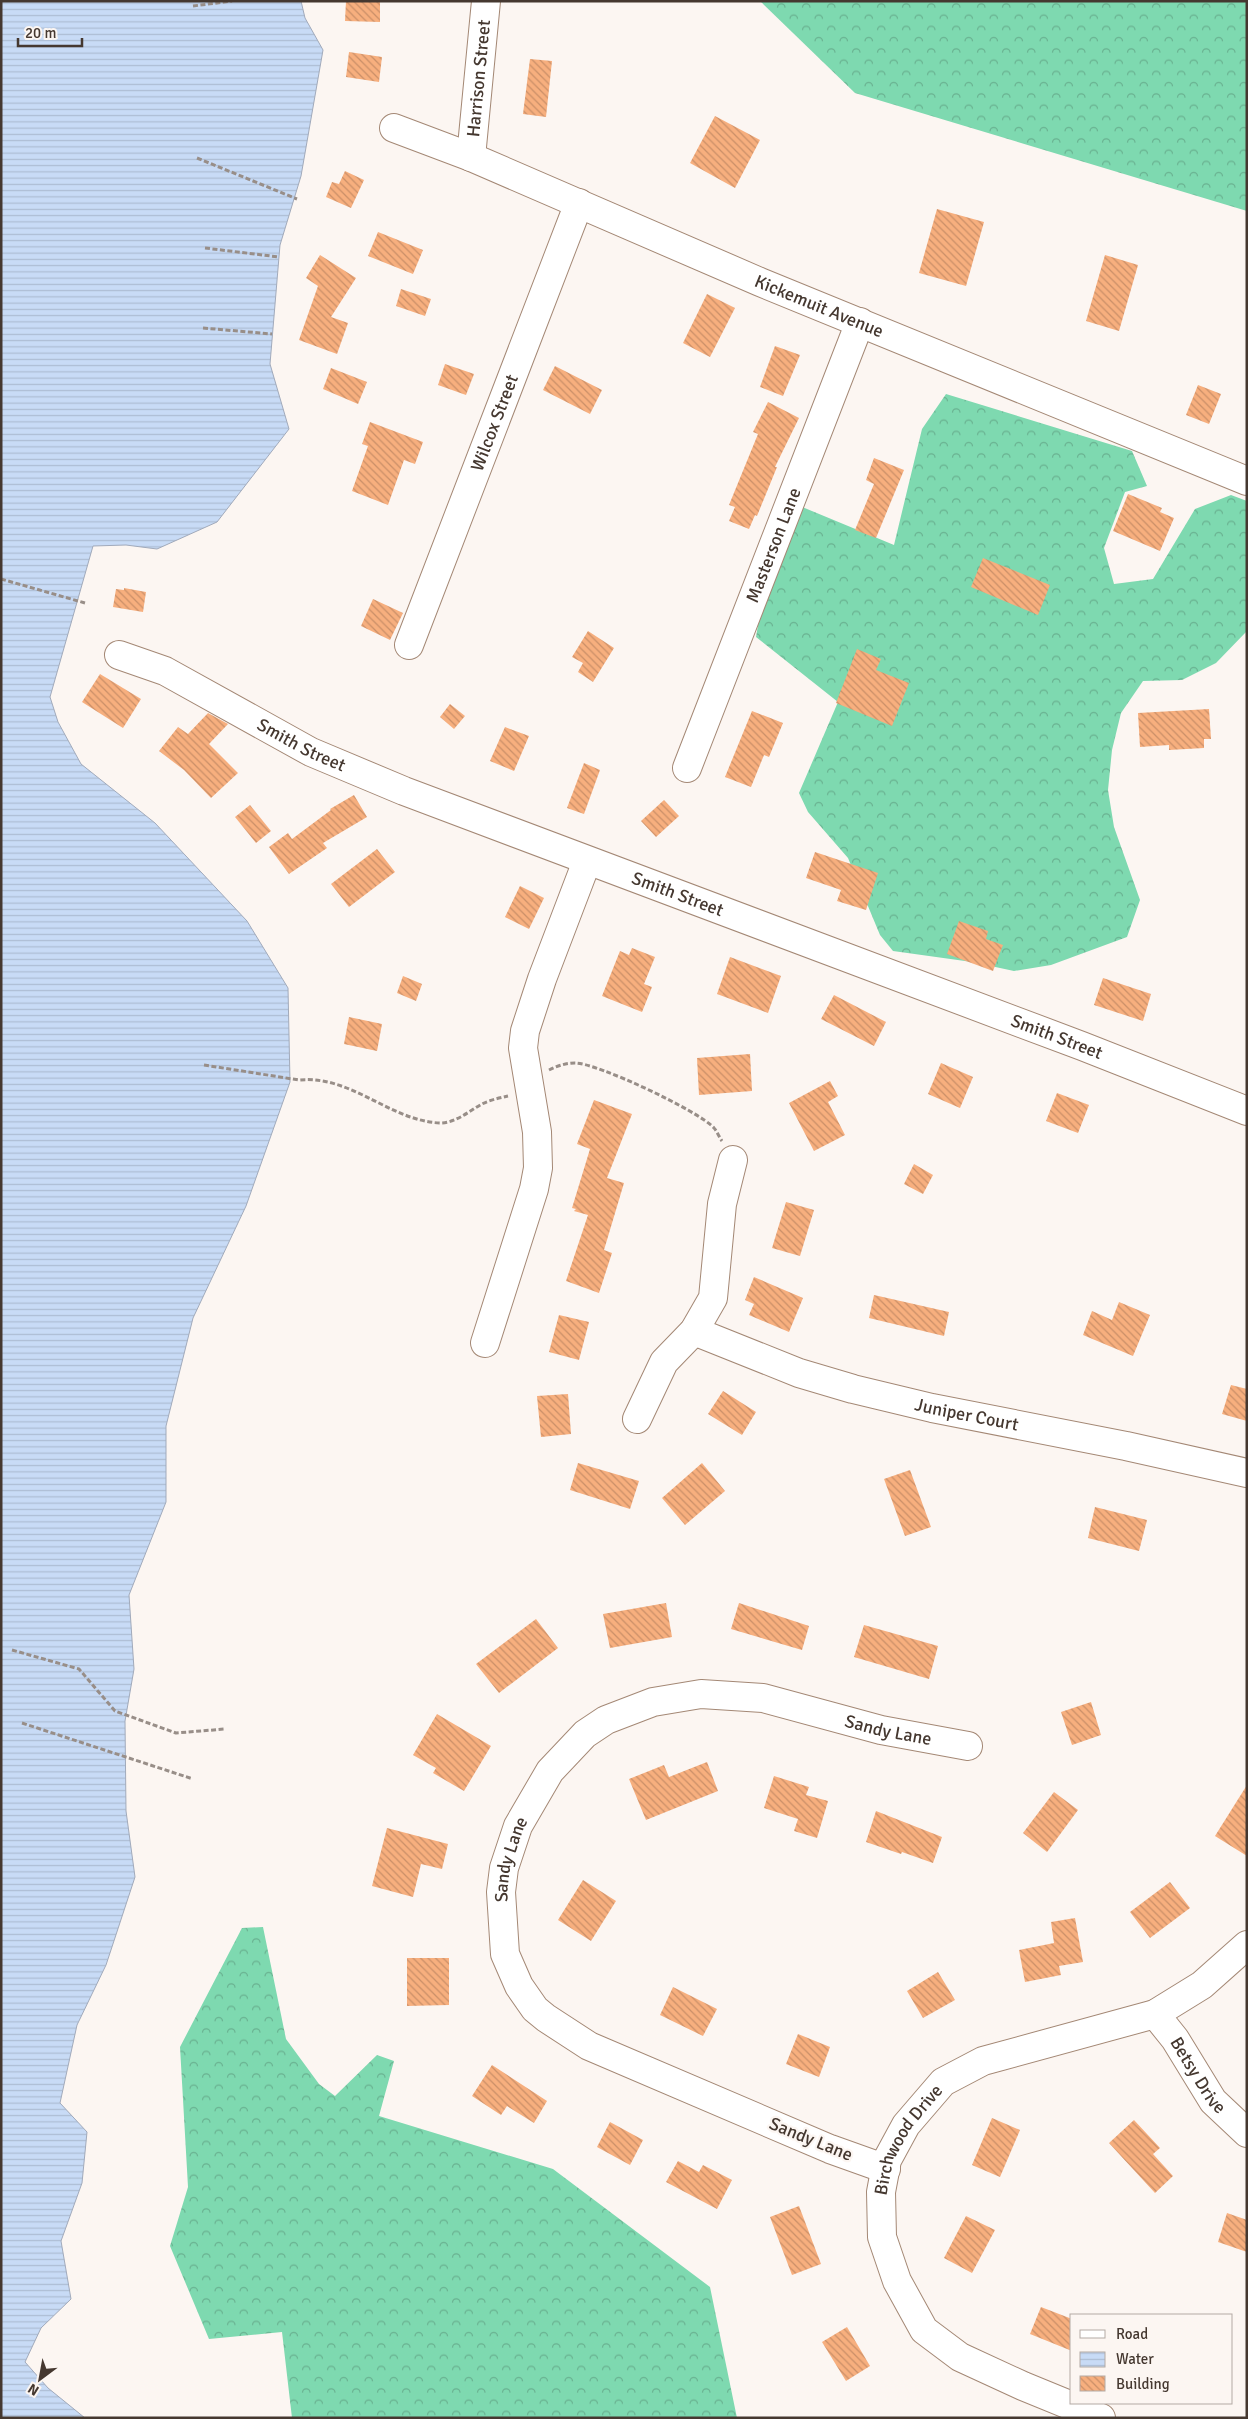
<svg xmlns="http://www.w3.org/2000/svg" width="1248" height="2419" viewBox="0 0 1248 2419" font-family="Signika,sans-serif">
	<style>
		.forest { fill: url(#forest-crowns) }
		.water { fill: url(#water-rules); stroke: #a1aabb }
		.building { fill: url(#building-back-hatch) }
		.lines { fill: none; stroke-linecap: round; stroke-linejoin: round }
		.minor-casing { stroke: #a48875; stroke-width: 30 }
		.path { stroke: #988e88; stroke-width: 3; stroke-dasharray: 5 2.5; stroke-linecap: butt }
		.minor { stroke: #fff; stroke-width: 28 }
		.labels { text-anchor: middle; stroke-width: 4.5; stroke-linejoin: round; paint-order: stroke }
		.street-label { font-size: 18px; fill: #453830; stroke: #fcf6f2 }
	</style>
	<defs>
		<pattern id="forest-crowns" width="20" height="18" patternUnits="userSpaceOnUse" patternTransform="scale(1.25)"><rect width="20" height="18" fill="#7ed9b0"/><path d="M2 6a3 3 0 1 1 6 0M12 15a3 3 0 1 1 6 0" fill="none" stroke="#69b190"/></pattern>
		<pattern id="water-rules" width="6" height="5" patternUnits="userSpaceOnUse" patternTransform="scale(1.25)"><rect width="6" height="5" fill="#c8dbf6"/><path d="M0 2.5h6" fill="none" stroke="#adbdd3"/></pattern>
		<pattern id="building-back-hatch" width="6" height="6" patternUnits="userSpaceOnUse" patternTransform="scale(1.25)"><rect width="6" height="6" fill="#f7af7e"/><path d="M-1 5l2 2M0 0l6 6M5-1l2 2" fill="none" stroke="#ca8f68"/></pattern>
	</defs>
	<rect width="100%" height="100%" fill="#fcf6f2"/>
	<g class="forest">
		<polygon points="760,1 1247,1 1247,211 855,93"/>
		<polygon points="946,394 1132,451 1147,486 1125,492 1104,548 1114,584 1153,579 1195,509 1231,495 1247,501 1247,631 1216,663 1182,680 1143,681 1121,713 1112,750 1108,790 1114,827 1140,900 1127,937 1051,965 1014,971 972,962 893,951 880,935 848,858 808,812 799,793 838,702 756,637 764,590 795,504 894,545 922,429"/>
		<polygon points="263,1927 286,2039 319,2084 335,2096 377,2055 394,2061 379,2116 553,2169 710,2287 737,2418 292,2418 282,2332 209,2339 170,2246 188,2187 180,2047 242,1928"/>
	</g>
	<polygon class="water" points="1,1 301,1 305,18 323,50 301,176 280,245 270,364 289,429 217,522 157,549 126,545 93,546 50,697 58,722 81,764 155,823 247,921 288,988 290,1082 246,1206 193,1318 166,1426 166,1502 129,1595 134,1669 125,1721 126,1811 135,1877 106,1965 77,2025 60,2103 87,2132 82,2183 61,2241 71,2299 41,2328 25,2362 48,2388 85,2418 1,2418"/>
	<g class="building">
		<polygon points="346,1 380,1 380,22 345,21"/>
		<polygon points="349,52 382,57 379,82 346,77"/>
		<polygon points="530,59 552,61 546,117 523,114"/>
		<polygon points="715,116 760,140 735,188 690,163"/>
		<polygon points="345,171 364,180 351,208 326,197 332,182 339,184"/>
		<polygon points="937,209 984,222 966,286 919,273"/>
		<polygon points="378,232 423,250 413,274 368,256"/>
		<polygon points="320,255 356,278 331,317 348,323 337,354 299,340 318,286 306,278"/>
		<polygon points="1105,255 1138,265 1119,331 1086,321"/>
		<polygon points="401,289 431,299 425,316 396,306"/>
		<polygon points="707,294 735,308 710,357 683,343"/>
		<polygon points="775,346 800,355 783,396 760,387"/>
		<polygon points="445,364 474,374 466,395 438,385"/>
		<polygon points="555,366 602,390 590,414 543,390"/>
		<polygon points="331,368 367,382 358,404 323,389"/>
		<polygon points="1198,385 1221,394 1209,424 1186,415"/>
		<polygon points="768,402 799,418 775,467 777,467 757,516 755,515 749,529 729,521 735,507 729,505 758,434 753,432"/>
		<polygon points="370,422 423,442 415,464 404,460 388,505 352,491 368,446 362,444"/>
		<polygon points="874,458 904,470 876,538 855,530 874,484 866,480"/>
		<polygon points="1128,494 1162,508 1160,512 1174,518 1160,551 1113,531"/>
		<polygon points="983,558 1050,585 1038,615 971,587"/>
		<polygon points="124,588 146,592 143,612 113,607 116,589 124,590"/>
		<polygon points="373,599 403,613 390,640 361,626"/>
		<polygon points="588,631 614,648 593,682 578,672 583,663 572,657"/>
		<polygon points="857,649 881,659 876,670 909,683 892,726 836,703"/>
		<polygon points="100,674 141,699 123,728 82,702"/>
		<polygon points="450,704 465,716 454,729 440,717"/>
		<polygon points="1209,709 1211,739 1204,739 1204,748 1169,750 1169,745 1140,747 1138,713"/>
		<polygon points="752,711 783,723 769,757 764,755 751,787 725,777"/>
		<polygon points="208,713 228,724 209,744 238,773 211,798 184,770 159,751 178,727 188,734"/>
		<polygon points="505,727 529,736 514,771 490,761"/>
		<polygon points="584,763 600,770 584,814 567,808"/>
		<polygon points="354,795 367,817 323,843 327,848 289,874 269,847 288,833 292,839 331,810 330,809"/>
		<polygon points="664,800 679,816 656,837 641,821"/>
		<polygon points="250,805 271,831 256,843 235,817"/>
		<polygon points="377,849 395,872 349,907 331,884"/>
		<polygon points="815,852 878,873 866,910 837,901 841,890 806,878"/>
		<polygon points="520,886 544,898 529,929 505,917"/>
		<polygon points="959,921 988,931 986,939 1003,945 993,971 947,954"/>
		<polygon points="632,948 655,957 644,984 652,987 642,1012 602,996 620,951 629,955"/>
		<polygon points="730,957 781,976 768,1013 717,994"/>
		<polygon points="403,976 422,984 416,1001 397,993"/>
		<polygon points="1103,978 1151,994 1143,1021 1094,1005"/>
		<polygon points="834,995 886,1022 874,1046 821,1019"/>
		<polygon points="349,1017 382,1024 377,1051 344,1044"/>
		<polygon points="750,1054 752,1091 699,1095 697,1058"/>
		<polygon points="941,1063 973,1077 960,1108 928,1094"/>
		<polygon points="830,1081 838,1096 828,1102 845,1135 814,1151 789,1103"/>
		<polygon points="1057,1093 1089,1105 1078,1133 1046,1121"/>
		<polygon points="594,1100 632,1114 607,1178 624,1183 604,1250 612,1253 599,1293 566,1281 588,1215 574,1211 576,1209 572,1208 590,1149 577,1144"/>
		<polygon points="914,1164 933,1175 923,1194 904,1184"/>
		<polygon points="786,1202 814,1210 800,1256 772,1248"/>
		<polygon points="754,1277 803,1298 789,1332 749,1315 754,1304 745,1300"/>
		<polygon points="874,1295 949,1312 944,1336 869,1318"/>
		<polygon points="1119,1302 1150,1315 1133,1356 1083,1335 1092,1311 1112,1320"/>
		<polygon points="559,1315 589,1322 579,1360 549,1352"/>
		<polygon points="1231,1385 1247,1389 1247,1421 1222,1414"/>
		<polygon points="723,1391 756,1412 742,1435 708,1414"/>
		<polygon points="568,1394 571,1434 541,1437 537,1396"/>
		<polygon points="578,1463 639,1481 630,1509 570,1490"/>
		<polygon points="702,1463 725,1491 685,1525 662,1498"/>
		<polygon points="910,1470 931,1527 905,1536 884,1479"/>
		<polygon points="1095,1507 1147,1520 1139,1551 1088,1538"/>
		<polygon points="666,1603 672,1637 610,1648 603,1614"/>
		<polygon points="739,1603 809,1626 802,1650 731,1629"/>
		<polygon points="536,1619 558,1648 499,1693 476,1664"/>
		<polygon points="864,1625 938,1646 929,1679 854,1657"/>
		<polygon points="1091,1702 1101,1735 1072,1745 1061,1712"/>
		<polygon points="437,1714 491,1746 464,1791 433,1773 436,1768 413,1755"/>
		<polygon points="707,1762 718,1791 646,1820 629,1779 664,1765 669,1777"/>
		<polygon points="774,1776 809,1787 806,1795 828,1801 817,1838 794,1831 798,1819 764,1808"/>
		<polygon points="1247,1785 1247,1856 1215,1836"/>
		<polygon points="1054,1792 1078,1810 1047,1852 1023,1833"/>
		<polygon points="876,1811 942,1837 933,1863 902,1852 901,1854 866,1842"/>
		<polygon points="387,1828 448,1844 442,1869 421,1864 413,1897 372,1886"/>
		<polygon points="583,1880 616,1901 591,1941 558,1920"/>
		<polygon points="1170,1882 1190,1908 1150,1938 1130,1912"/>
		<polygon points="1075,1918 1083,1962 1059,1966 1061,1975 1025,1982 1019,1950 1054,1943 1051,1922"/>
		<polygon points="407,1958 449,1958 449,2005 407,2006"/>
		<polygon points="938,1972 955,2000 923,2018 907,1991"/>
		<polygon points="673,1987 717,2009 703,2036 660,2015"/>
		<polygon points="798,2034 830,2047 819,2077 786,2064"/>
		<polygon points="492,2065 547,2101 534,2123 507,2106 501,2115 472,2096"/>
		<polygon points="992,2118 1020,2130 1000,2177 972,2165"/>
		<polygon points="1134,2120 1160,2148 1153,2154 1173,2176 1155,2193 1109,2143"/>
		<polygon points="610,2122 643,2140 630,2165 597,2147"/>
		<polygon points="678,2161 699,2172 703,2165 732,2180 717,2209 666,2182"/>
		<polygon points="799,2206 821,2264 792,2275 770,2217"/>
		<polygon points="1227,2213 1247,2220 1247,2252 1218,2242"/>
		<polygon points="966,2216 995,2230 972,2273 944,2258"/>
		<polygon points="1041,2307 1072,2319 1072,2351 1030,2334"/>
		<polygon points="847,2327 870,2366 846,2381 822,2342"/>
	</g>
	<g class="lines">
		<defs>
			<g id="minor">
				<path id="s1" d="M394 128 471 157 760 282 1247 481"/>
				<path id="s2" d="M471 157 486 1"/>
				<path id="s3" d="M409 645 579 203"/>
				<path id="s4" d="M119 655 165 671 311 752 404 791 1082 1046 1247 1111"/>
				<path id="s5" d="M687 768 860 322"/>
				<path id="s6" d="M694 1331 799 1373 853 1389 932 1408 1126 1446 1247 1473"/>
				<polyline points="485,1343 534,1189 538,1168 537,1132 523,1048 525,1031 542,979 587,861"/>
				<polyline points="637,1419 664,1362 694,1331 713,1298 722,1204 733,1160"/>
				<path id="s7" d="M1155 2014 1175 2039 1213 2101 1247 2133"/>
				<path id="s8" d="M886 2169 830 2149 589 2046 546 2018 535 2009 519 1986 505 1954 501 1892 504 1868 518 1826 550 1771 585 1734 606 1720 653 1702 701 1694 763 1698 881 1730 968 1746"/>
				<path id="s9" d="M1101 2418 1023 2386 960 2357 924 2330 897 2281 882 2237 881 2192 887 2160 906 2125 943 2082 983 2061 1155 2014 1202 1985 1247 1945"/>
			</g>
		</defs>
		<use href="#minor" class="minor-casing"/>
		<g class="path">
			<polyline points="193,6 232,1"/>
			<polyline points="197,158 297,199"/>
			<polyline points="205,248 279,257"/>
			<polyline points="203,328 272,334"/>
			<polyline points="1,579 85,603"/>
			<path d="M204 1065 299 1080C352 1075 390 1121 440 1123 456 1123 469 1111 482 1104 490 1100 499 1098 508 1096"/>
			<path d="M549 1070C557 1066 566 1063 575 1063 597 1063 699 1111 714 1128 717 1131 719 1137 722 1141"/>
			<polyline points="12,1650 79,1669 115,1711 176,1733 225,1729"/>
			<polyline points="22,1723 193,1779"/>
		</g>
		<use href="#minor" class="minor"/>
	</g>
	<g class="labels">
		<g class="street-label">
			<text dy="6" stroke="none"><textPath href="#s2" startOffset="79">Harrison Street</textPath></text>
			<text dy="6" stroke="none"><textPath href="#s1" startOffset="461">Kickemuit Avenue</textPath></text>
			<text dy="6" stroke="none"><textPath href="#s3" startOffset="238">Wilcox Street</textPath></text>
			<text dy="6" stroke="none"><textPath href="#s5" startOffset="239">Masterson Lane</textPath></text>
			<text dy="6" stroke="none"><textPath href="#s4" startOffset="204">Smith Street</textPath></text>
			<text dy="6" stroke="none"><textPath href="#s4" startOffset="609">Smith Street</textPath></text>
			<text dy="6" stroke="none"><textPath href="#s4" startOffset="1014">Smith Street</textPath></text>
			<text dy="6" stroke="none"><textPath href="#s6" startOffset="286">Juniper Court</textPath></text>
			<text dy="6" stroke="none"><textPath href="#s8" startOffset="1011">Sandy Lane</textPath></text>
			<text dy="6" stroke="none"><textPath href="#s8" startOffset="546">Sandy Lane</textPath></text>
			<text dy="6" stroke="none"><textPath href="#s7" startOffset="75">Betsy Drive</textPath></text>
			<text transform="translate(811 2139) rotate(22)" y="6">Sandy Lane</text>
			<text dy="6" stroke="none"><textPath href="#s9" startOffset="406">Birchwood Drive</textPath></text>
		</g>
	</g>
	<rect width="1248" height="2419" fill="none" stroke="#453830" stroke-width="5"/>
	<rect x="1070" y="2314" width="162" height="90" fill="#fcf6f2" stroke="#b3aaa4"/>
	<rect x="1080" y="2330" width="25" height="8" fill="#ffffff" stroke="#b3aaa4"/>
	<text x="1116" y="2339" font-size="15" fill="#453830">Road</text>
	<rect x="1080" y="2352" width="25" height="15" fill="url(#water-rules)" stroke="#b3aaa4"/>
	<text x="1116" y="2364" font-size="15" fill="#453830">Water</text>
	<rect x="1080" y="2376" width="25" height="15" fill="url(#building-back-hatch)" stroke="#b3aaa4"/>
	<text x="1116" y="2389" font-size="15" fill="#453830">Building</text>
	<g transform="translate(40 2379) rotate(212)" stroke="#fcf6f2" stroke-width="4" paint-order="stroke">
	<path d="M0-4L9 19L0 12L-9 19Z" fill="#453830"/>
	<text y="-8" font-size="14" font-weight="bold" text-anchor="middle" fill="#453830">N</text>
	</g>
	<path d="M18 38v8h64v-8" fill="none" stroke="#453830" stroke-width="2.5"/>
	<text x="25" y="38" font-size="15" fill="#453830" stroke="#fcf6f2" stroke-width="4" paint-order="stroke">20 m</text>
</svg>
